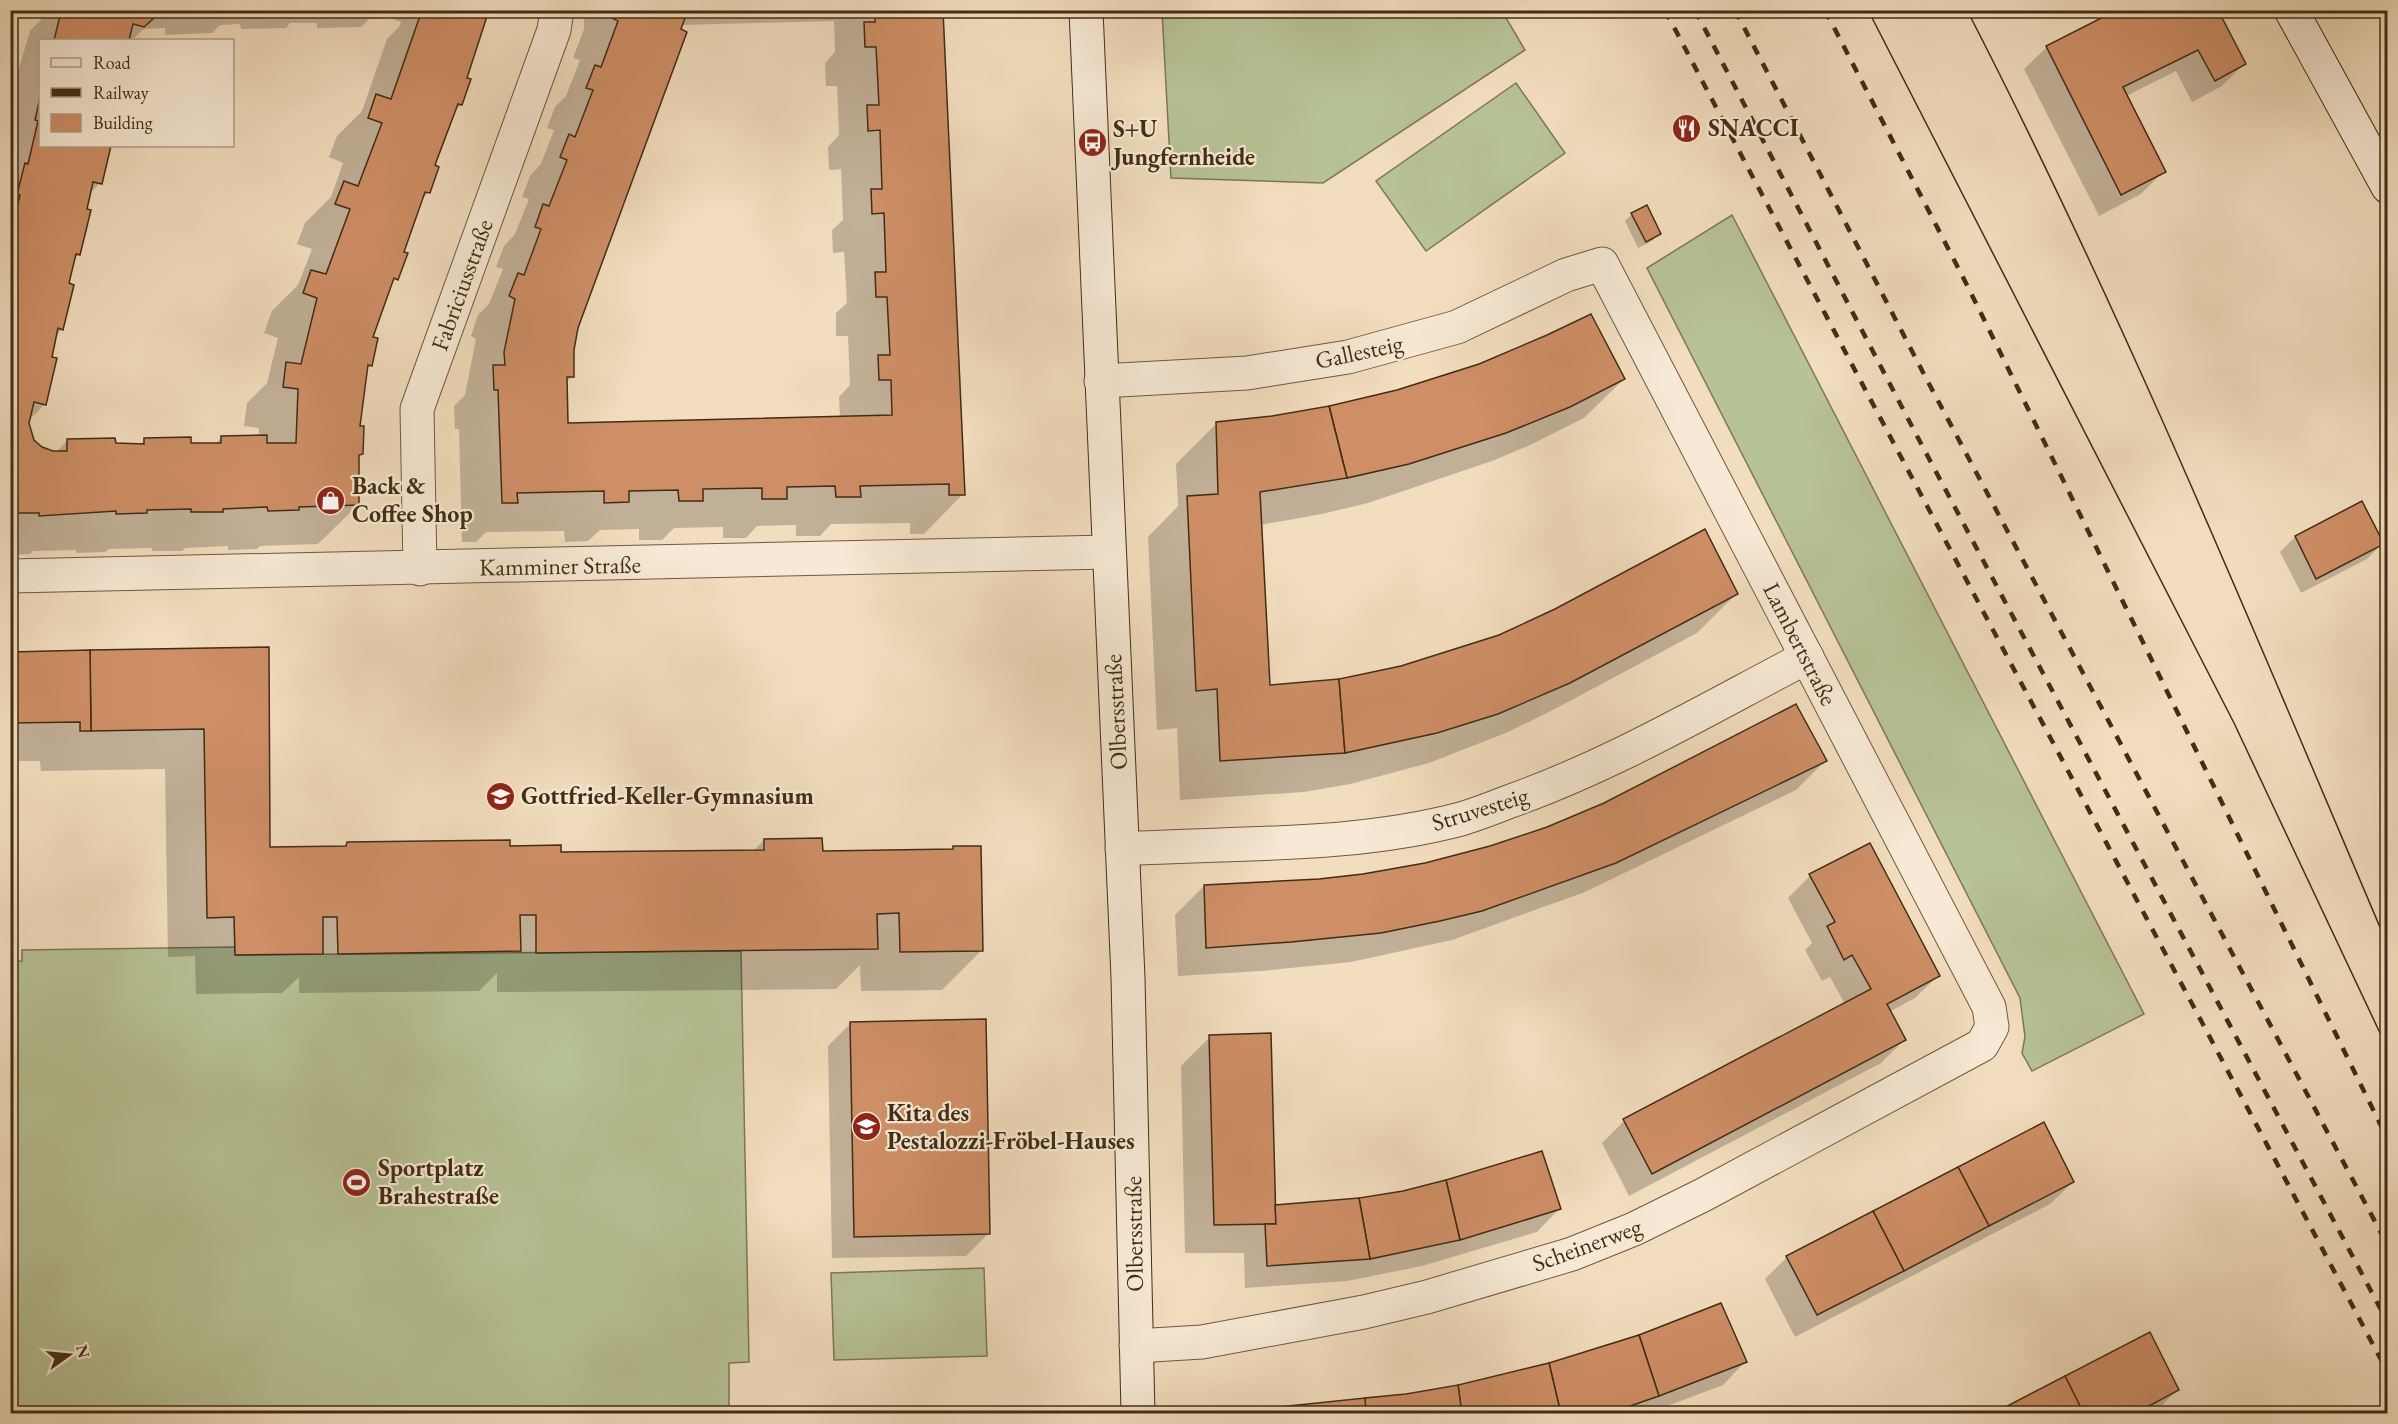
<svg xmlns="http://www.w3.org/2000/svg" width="2398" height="1424" viewBox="0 0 2398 1424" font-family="'EB Garamond',serif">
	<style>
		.garden { fill: #b7c295; stroke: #7c7855; stroke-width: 1.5 }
		.shadow { fill: #0003; fill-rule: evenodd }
		.building { fill: #ce8e66; stroke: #412d15; stroke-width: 1.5 }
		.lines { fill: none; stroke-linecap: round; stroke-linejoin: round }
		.street-casing { stroke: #6d593f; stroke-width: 35 }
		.secondary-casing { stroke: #412d15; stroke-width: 35 }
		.street { stroke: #f7e9d5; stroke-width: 33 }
		.secondary { stroke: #f7e9d5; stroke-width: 33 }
		.tram { stroke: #412d15; stroke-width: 1.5 }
		.rail { stroke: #412d15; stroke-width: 4.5; stroke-dasharray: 10 10; stroke-linecap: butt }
		.labels { text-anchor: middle; stroke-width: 4.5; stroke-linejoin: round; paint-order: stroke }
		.poi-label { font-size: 24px; font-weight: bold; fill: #412d15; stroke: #f7e9d5; text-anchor: start }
		.street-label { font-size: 24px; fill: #412d15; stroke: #f7e9d5 }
	</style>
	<rect width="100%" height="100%" fill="#f2ddbe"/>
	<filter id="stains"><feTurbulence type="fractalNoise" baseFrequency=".00333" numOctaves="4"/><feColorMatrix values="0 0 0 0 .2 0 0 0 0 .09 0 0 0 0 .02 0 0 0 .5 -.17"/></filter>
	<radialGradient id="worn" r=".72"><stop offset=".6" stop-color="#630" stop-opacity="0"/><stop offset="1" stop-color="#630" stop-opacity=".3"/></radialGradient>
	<g class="garden">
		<polygon points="1162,11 1502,11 1525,50 1323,183 1171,178"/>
		<polygon points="1516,83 1565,153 1426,251 1376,181"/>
		<polygon points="1732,215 2144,1014 2032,1071 2022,1053 2025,1037 2020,998 1647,268"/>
		<polygon points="235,947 236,955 741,951 749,1362 729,1363 729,1413 11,1413 10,962 22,961 22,950"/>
		<polygon points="984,1268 987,1356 834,1360 831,1273"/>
	</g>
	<g class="shadow">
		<path d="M50 10H488L465 78 461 105 454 111 433 166 429 192 421 200 402 253 396 279 389 286 371 338V365L366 370 358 427 361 454 357 458 358 505 318 544 260 546 257 549 228 550V546L185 548 182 551H152V548L109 549 105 552 76 553V550L33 551 30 554 10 555V113L17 87 14 85 30 31ZM390 18 401 22 399 27 387 39 362 111 337 136 329 157 343 163 331 197 305 223 297 244 312 249 298 285 272 311 264 333 278 338 267 383 247 403 244 426 259 428V437L221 438 214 445H190L145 440 139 445 67 441 55 453 41 448 33 441 28 428 29 420 45 404 55 336 62 329 67 284 73 260 79 254 88 195 100 183 109 146H40V40H132L144 29 165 28V35L212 33 220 25 240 24 241 29 286 28 290 23H317V28L361 27 369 19Z"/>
		<path d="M584 10H942L963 494 924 534H910V523L831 524 820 536H796V525L757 526 746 538H723V527L674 528 662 540H639V529L600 530 588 541 565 542 564 531 486 532 476 542H462L459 429H455L454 406 465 395 476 339 471 336 478 315 489 304 503 269 496 267 504 246 515 234 529 199 522 197 530 176 541 164 554 130 547 128 555 107 566 96 580 60 573 58 584 29ZM834 21 835 52 825 63 826 86H837L839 135 828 147 829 170 841 169 843 220 832 230 833 253 844 252 847 303 836 313V336H848L850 385 839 397 840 418 566 425 565 383 572 377V350L577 328 681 25Z"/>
		<polygon points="2121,10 2244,64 2222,86 2192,102 2176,71 2126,96 2164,171 2141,194 2099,216 2024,69 2047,47"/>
		<polygon points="1632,214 1659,234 1652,241 1638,248 1625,221"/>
		<polygon points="1624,379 1584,418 1528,446 1492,461 1368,503 1322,514 1260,525 1268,687 1362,676 1401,668 1473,646 1556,610 1737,593 1697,633 1551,711 1508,732 1429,763 1350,784 1304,792 1180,800 1177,728 1157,730 1148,537 1178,506 1176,464 1216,424"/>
		<polygon points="2361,503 2382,544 2367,559 2301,593 2280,552 2295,537"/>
		<polygon points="267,648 268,849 344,848 347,844 509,848 559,853 753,851 764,840 821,852 951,850 954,848 982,950 942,990 861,991 860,965 836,989 497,992 497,973 479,991 299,993 299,977 282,993 196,994 195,956 168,957 165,769 41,771 40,761 10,761 10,654"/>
		<polygon points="1825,761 1796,790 1585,892 1452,940 1351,962 1261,971 1178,976 1175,915 1204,886 1338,878 1446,859 1520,838 1573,818"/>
		<polygon points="1810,876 1938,976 1915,998 1889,1012 1904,1040 1881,1063 1629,1196 1602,1143 1624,1121 1845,1004 1830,977 1822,981 1805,950 1812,943 1788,898"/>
		<polygon points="851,1023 989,1233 966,1256 832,1258 828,1046"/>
		<polygon points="1210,1037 1274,1207 1347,1201 1559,1209 1537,1232 1422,1266 1347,1281 1245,1288 1244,1253 1185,1253 1181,1066"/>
		<polygon points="2073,1182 2050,1204 1795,1337 1765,1279 1787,1257"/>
		<polygon points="1745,1362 1723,1385 1646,1414 1274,1414 1280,1408"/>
		<polygon points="2177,1390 2153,1414 1996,1414"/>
	</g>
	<g class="building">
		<polygon points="64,10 163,10 144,27 133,24 129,40 54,40 60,16 63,16"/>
		<polygon points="422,10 489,10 467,78 471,79 462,105 458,104 435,165 439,167 430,193 425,192 404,252 408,253 398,280 394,278 373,337 378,338 372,366 368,365 360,426 364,426 363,454 359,455 359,505 299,507 299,510 268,511 267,507 223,509 223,512 191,512 191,509 147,510 147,513 116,514 116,511 39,516 39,513 10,513 10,238 20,195 17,194 25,163 28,164 38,121 35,120 40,97 40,146 111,146 102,184 93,182 87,209 91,210 80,255 76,254 69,283 74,285 63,330 58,328 52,357 57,358 46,405 34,402 29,423 34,440 42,447 53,451 67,451 67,439 115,438 116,443 144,444 144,438 191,437 191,443 221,443 221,436 267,435 267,443 296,443 298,389 283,387 286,362 301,364 317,298 303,293 311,270 326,274 350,209 335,204 344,181 358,186 382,123 368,118 376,94 391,99"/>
		<polygon points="615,10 688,10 681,29 687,32 578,328 574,350 574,377 567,377 568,423 892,415 891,380 879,380 878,355 890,355 887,297 876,297 875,272 886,272 884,213 872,214 871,189 882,189 880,130 868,131 867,105 879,105 876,47 865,47 864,22 875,22 875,10 943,10 965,495 949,495 949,484 860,486 861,497 836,497 835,486 787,487 787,499 762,499 762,488 703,489 703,501 679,501 678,490 629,491 629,502 604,503 604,491 517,493 518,503 502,503 498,390 494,390 493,365 505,365 504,352 515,299 509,296 518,273 524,275 541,229 535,227 543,204 549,206 567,160 560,157 569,134 575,137 593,90 586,88 595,65 601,67 618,21 612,18"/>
		<polygon points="2117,10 2218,10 2246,64 2215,81 2198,50 2123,87 2166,172 2121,195 2046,46"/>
		<polygon points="1647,205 1661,234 1646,242 1631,213"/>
		<polygon points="1591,314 1625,379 1570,407 1506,433 1409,464 1347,478 1329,406 1397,390 1479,364 1547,335"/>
		<polygon points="1329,406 1347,478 1260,492 1270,685 1339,679 1345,753 1220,761 1217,689 1196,691 1187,496 1218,494 1216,422 1272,416"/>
		<polygon points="2362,501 2384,544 2316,579 2295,536"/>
		<polygon points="1705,529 1738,594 1570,683 1498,714 1437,733 1345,753 1339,679 1401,666 1499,635 1555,609"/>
		<polygon points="269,647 270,847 346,846 347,842 510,840 510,846 561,845 561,852 764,850 764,839 822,838 823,851 953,849 953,846 981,846 983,951 900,952 899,913 877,914 878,949 536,953 536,915 520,915 521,951 338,954 337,917 323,917 323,954 235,955 234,917 207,918 204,729 91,731 90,650"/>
		<polygon points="90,650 91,731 80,731 80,722 10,723 10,652"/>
		<polygon points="1796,704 1827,761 1616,863 1482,911 1440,921 1381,933 1291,942 1206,948 1204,885 1319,879 1363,874 1425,863 1490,846 1547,827 1604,803"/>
		<polygon points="1870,843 1940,976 1887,1004 1906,1040 1652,1174 1623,1119 1871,989 1852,955 1844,960 1827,926 1835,922 1809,874"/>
		<polygon points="986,1019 990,1234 854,1237 850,1022"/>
		<polygon points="1271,1033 1276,1224 1214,1225 1209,1035"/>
		<polygon points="2044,1122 2074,1182 1989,1226 1958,1167"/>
		<polygon points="10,1144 12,1144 11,1193 10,1193"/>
		<polygon points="1542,1151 1561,1209 1460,1240 1446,1180"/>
		<polygon points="1958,1167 1989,1226 1904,1271 1873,1211"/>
		<polygon points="1446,1180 1460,1240 1370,1259 1359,1198 1403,1191"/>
		<polygon points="1359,1198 1370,1259 1267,1266 1265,1224 1276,1224 1275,1205"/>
		<polygon points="1873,1211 1904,1271 1817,1315 1786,1256"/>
		<polygon points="1721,1303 1747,1362 1659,1396 1639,1335"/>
		<polygon points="2150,1332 2179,1390 2134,1414 2084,1414 2065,1376"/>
		<polygon points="1639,1335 1659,1396 1607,1414 1561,1414 1549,1363"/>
		<polygon points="1549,1363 1561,1414 1462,1414 1458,1385"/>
		<polygon points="2065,1376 2084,1414 1992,1414"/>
		<polygon points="1458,1385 1462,1414 1366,1414 1365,1398 1406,1394"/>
		<polygon points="1365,1398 1366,1414 1279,1414 1279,1407"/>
	</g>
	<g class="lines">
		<defs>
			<g id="street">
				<polyline points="1101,381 1247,373 1348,357 1457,327 1566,275 1602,264 1989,1007 1992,1027 1982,1045 1703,1195 1634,1229 1572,1254 1427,1297 1364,1312 1202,1342 1136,1346"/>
				<polyline points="420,569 417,409 554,30 557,10"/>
				<polyline points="10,576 1109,552"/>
				<path d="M1122 849C1235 842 1351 848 1461 819 1477 814 1493 808 1508 802 1613 765 1709 708 1807 657"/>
			</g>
			<g id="secondary">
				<polyline points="1086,10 1128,978 1138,1414"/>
				<polyline points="2291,10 2388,187"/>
			</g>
		</defs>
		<use href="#street" class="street-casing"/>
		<use href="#secondary" class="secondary-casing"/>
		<use href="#street" class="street"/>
		<use href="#secondary" class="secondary"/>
		<g class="tram">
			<polyline points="1868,10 2234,723 2388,1050"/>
			<path d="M1967 10C2124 315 2254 631 2388 946"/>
		</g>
		<g class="rail">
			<path d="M1665 10C1904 466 2148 919 2388 1373"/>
			<polyline points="1695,10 1917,436 2388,1323"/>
			<polyline points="1735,10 1927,380 2388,1246"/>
			<polyline points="1825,10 1968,287 2388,1140"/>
		</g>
	</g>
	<defs>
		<symbol id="restaurant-disc" viewBox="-11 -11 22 22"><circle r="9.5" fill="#8f2418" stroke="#f7e9d5"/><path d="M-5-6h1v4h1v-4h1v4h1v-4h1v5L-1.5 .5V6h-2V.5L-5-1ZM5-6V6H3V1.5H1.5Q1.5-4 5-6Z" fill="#fff"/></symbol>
		<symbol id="bus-disc" viewBox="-11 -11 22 22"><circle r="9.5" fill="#8f2418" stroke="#f7e9d5"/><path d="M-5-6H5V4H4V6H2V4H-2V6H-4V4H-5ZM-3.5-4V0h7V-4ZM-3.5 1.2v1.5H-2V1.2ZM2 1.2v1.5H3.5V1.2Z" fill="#fff"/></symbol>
		<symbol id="shop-disc" viewBox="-11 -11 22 22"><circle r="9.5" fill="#8f2418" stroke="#f7e9d5"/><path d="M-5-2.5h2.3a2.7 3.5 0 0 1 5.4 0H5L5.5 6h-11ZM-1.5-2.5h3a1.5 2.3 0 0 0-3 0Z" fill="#fff"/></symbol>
		<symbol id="school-disc" viewBox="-11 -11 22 22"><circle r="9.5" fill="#8f2418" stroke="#f7e9d5"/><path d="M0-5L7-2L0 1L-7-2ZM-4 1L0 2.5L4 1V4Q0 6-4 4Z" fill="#fff"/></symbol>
		<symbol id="stadium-disc" viewBox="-11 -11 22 22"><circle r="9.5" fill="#8f2418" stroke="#f7e9d5"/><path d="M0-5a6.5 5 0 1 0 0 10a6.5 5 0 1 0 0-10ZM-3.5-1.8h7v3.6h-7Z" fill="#fff"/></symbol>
	</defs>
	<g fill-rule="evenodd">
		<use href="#restaurant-disc" x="1670" y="112" width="33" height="33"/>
		<use href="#bus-disc" x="1076" y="126" width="33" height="33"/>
		<use href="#shop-disc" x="314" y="484" width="33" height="33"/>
		<use href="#school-disc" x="484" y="780" width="33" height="33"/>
		<use href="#school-disc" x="850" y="1110" width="33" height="33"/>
		<use href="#stadium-disc" x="340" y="1166" width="33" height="33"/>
	</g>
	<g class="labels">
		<g class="poi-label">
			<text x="1708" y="136">SNACCI</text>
			<text x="1113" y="137">S+U<tspan x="1113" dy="28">Jungfernheide</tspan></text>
			<text x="352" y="494">Back &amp;<tspan x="352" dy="28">Coffee Shop</tspan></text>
			<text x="521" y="804">Gottfried-Keller-Gymnasium</text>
			<text x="887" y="1121">Kita des<tspan x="887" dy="28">Pestalozzi-Fröbel-Hauses</tspan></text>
			<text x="378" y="1176">Sportplatz<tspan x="378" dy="28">Brahestraße</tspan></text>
		</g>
		<g class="street-label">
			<text transform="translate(462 285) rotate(-70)" y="8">Fabriciusstraße</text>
			<text transform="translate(1359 352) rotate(-12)" y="8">Gallesteig</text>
			<text transform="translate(560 566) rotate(-1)" y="8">Kamminer Straße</text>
			<text transform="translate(1800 644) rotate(63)" y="8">Lambertstraße</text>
			<text transform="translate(1116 712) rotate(-93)" y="8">Olbersstraße</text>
			<text transform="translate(1480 809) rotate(-17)" y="8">Struvesteig</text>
			<text transform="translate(1134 1234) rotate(-91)" y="8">Olbersstraße</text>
			<text transform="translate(1587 1245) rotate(-20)" y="8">Scheinerweg</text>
		</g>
	</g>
	<rect width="2398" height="1424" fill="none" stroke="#f2ddbe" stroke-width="36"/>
	<rect x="12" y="12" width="2374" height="1400" fill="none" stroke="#412d15" stroke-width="3"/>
	<rect x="18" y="18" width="2362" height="1388" fill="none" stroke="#412d15" stroke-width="1.5"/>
	<rect x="39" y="39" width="195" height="108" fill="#f7e9d5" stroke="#ae9e88" stroke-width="1.5"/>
	<rect x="51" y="58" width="30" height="9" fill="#f7e9d5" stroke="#ae9e88" stroke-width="1.5"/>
	<text x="93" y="69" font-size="18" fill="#412d15">Road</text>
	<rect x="51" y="88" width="30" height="9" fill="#412d15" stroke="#ae9e88" stroke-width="1.5"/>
	<text x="93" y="99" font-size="18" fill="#412d15">Railway</text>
	<rect x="51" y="114" width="30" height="18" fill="#ce8e66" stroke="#ae9e88" stroke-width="1.5"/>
	<text x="93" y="129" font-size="18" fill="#412d15">Building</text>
	<g transform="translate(69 1355) rotate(75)" stroke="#f7e9d5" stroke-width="4.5" paint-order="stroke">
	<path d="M0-4.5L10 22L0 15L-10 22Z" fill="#412d15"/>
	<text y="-9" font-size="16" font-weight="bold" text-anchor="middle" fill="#412d15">N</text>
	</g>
	<rect width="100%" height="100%" filter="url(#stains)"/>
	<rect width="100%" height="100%" fill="url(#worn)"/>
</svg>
